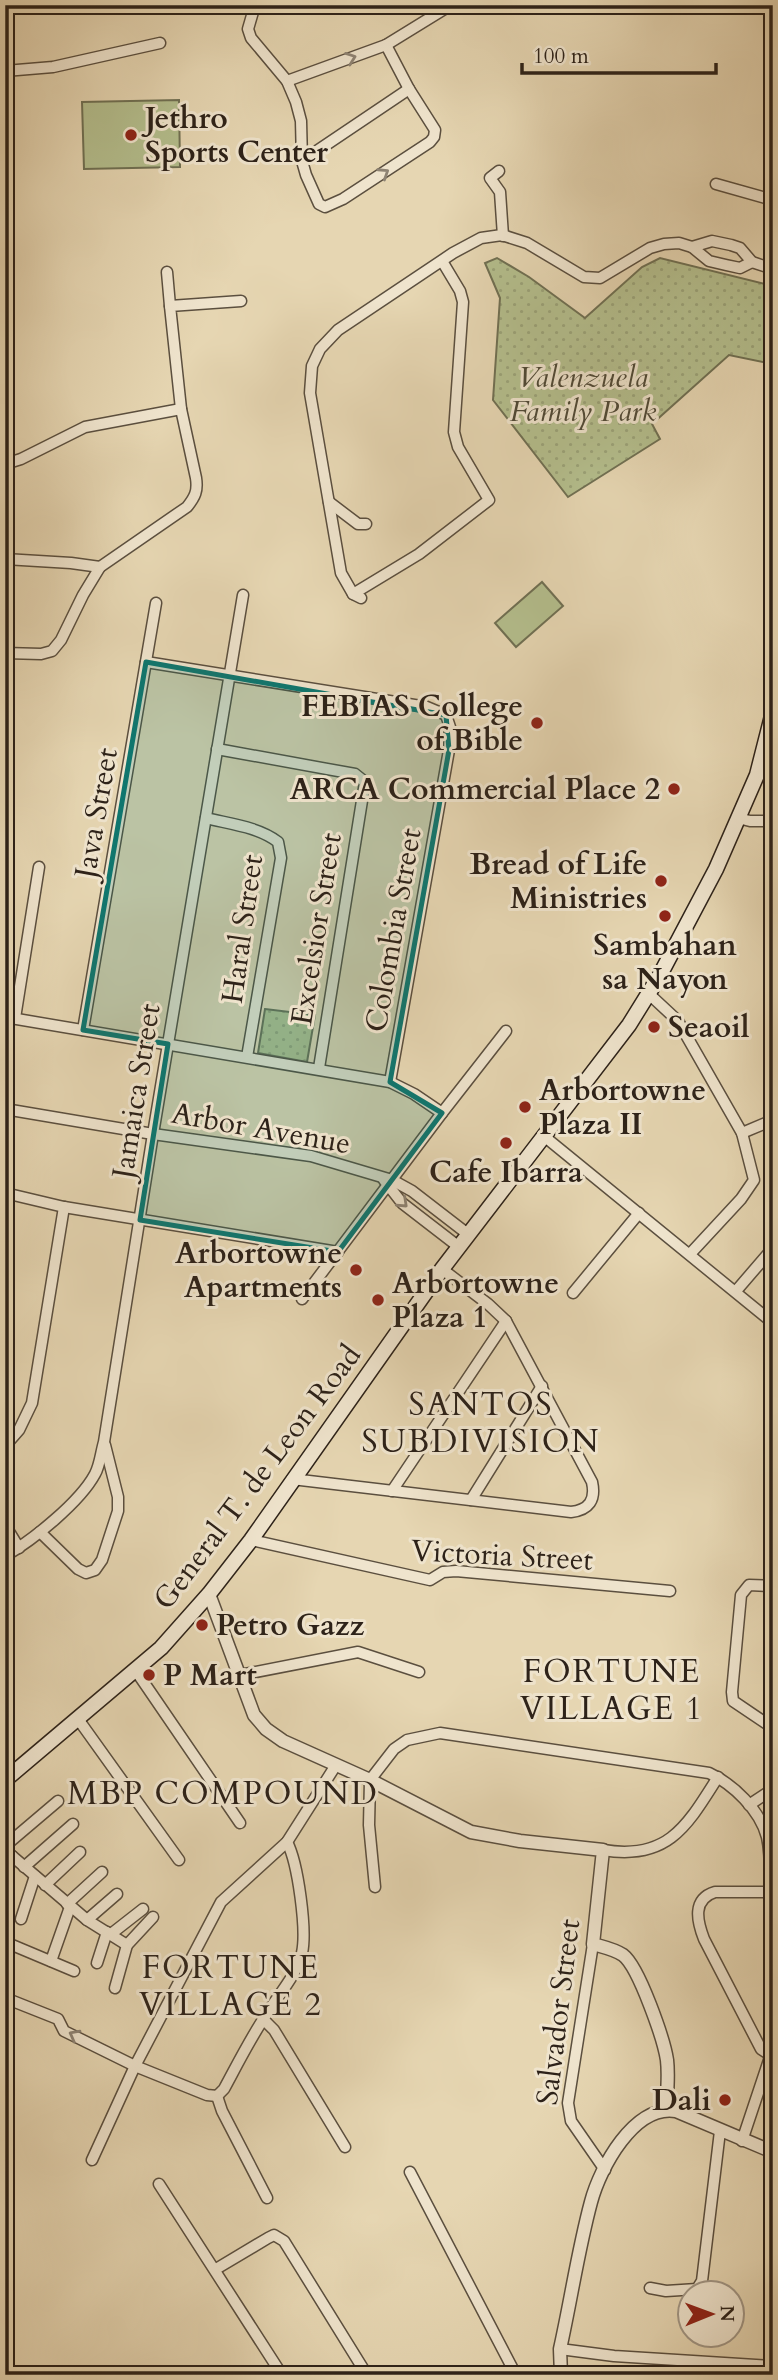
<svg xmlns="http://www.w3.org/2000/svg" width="778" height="2380" viewBox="0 0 778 2380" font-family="Cardo,serif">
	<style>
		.park { fill: url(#park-dots); stroke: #707053; stroke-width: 2 }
		.pitch { fill: #b4be8d; stroke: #707053; stroke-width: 2 }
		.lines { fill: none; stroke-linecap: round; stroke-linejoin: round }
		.minor-casing { stroke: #5b4f3f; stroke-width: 13 }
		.tertiary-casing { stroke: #5b4f3f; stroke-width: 15 }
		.secondary-casing { stroke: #2d2219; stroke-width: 17 }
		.minor { stroke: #efe4cd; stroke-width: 10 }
		.tertiary { stroke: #efe4cd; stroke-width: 12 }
		.secondary { stroke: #efe4cd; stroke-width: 14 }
		.oneway { stroke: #8e8373 }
		.marked { fill: #0f766e; fill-opacity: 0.2; stroke: #0f766e; stroke-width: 5; stroke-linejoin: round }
		.poi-dot { fill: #8f2418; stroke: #efe4cd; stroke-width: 2.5 }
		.labels { text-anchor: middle; stroke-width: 6; stroke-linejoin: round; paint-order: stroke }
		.poi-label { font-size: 30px; font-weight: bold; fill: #2d2219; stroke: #efe4cd; text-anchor: start }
		.park-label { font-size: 30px; font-style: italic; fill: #4f4936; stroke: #efe4cd }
		.street-label { font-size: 30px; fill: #2d2219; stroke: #efe4cd }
		.neighbourhood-label { font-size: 32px; letter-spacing: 2px; fill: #2d2219; stroke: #efe4cd }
	</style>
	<defs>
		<pattern id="park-dots" width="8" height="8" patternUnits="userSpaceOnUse" patternTransform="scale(1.75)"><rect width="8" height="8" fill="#b4be8d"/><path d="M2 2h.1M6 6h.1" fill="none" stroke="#9ba379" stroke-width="1.8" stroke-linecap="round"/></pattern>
	</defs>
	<rect width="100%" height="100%" fill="#e6d6b2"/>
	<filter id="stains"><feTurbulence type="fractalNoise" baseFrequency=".00286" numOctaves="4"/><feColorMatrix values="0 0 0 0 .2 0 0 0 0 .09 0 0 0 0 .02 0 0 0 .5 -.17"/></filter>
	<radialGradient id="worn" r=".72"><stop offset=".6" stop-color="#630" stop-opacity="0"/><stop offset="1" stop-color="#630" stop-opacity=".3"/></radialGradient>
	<g class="park">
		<polygon points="497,258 529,277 585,318 642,267 660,258 773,286 773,364 729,355 652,424 660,439 568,497 493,400 500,298 485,263"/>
		<polygon points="265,1009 315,1015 307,1062 258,1053"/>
	</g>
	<g class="pitch">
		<polygon points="179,100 180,167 84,169 82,102"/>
		<polygon points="542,582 563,606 516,647 495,623"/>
	</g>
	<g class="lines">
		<defs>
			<g id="minor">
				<polyline points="255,5 248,29 251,38 287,81 296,102 301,121 302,161 306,175 319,204 325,207 343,199 430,142 434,137 435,130 409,89 386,45"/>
				<polyline points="5,71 53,67 160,43"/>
				<polyline points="287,81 386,45 451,5"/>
				<polyline points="302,161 409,89"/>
				<polyline points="499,171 490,178 500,192 503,236"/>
				<polyline points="716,184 773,200"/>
				<polyline points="692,247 712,241 731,245 740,248 752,262 773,269"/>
				<polyline points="167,272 170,306"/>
				<polyline points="5,464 21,459 85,427 181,409"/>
				<polyline points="329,502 358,524 366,524"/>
				<polyline points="5,559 71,563 100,567"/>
				<polyline points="353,594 419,554 489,500 458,447 454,432 463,302 460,291 442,261"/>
				<polyline points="361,598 353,594 341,573 310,393 312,366 320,349 338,330 453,253 481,238 502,235 527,243 584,277 600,278 650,248 664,244 679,243 692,247 709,261 726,265 740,268 752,262"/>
				<path d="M5 653 41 654 52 651 61 640 83 595 100 567 187 507C195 497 198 491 196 478L181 409 170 306 241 301"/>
				<polyline points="146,662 427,707 446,715 450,727 449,750 390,1082"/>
				<polyline points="217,749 355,774 365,782 319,1068"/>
				<path d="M206 818C230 824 259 827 278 842L281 858 247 1057"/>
				<polyline points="738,818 750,821 773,821"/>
				<polyline points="649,994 678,1021 742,1133 773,1120"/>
				<polyline points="5,1017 390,1082 414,1094 442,1113"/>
				<polyline points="15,1018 39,867"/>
				<polyline points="83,1030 156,603"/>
				<polyline points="5,1109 153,1134 311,1156 392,1180 412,1191 469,1235"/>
				<polyline points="545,1137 773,1323"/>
				<polyline points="384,1180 402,1203 459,1247"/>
				<polyline points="5,1193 64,1207 338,1252"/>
				<polyline points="690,1254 741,1199 754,1180 742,1133"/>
				<polyline points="736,1291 773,1248"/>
				<polyline points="573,1293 639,1213"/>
				<polyline points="302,1299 442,1113 506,1031"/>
				<polyline points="5,1446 19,1430 32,1403 64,1207"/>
				<path d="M292 1479 571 1512C589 1510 596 1500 592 1482L506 1321 488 1304 442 1269"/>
				<polyline points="392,1491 506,1321"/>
				<polyline points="471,1500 542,1386"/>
				<polyline points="5,1525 19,1548"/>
				<polyline points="40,1532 78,1569 86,1573 95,1570 102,1560 118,1511 118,1497 105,1445"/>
				<polyline points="251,1540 430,1580 443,1572 456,1571 670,1591"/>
				<path d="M5 1556C33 1540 80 1502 95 1474 100 1465 101 1452 104 1442L153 1134 243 595"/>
				<polyline points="773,1586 749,1585 741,1595 732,1692 733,1701 773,1728"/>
				<polyline points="136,1671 240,1823"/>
				<polyline points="240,1675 358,1652 419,1672"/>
				<polyline points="78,1719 179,1860"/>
				<polyline points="749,1805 773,1789"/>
				<polyline points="5,1846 58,1801"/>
				<polyline points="5,1850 87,1920 127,1945"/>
				<path d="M603 1850C668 1861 687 1826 718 1777"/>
				<polyline points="24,1867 73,1824"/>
				<polyline points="5,1869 12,1856"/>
				<polyline points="45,1885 80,1852"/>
				<path d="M375 1887 369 1825 370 1780 394 1749 407 1740 440 1733 709 1773C733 1784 760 1810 767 1837 771 1855 770 1874 770 1892"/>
				<polyline points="67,1904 102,1872"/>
				<polyline points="21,1919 35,1876"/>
				<polyline points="87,1920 117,1894"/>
				<polyline points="111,1934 143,1909"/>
				<polyline points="5,1942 74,1971"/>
				<polyline points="593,1944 568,2103 571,2121 605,2170"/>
				<polyline points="51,1961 70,1907"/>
				<polyline points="97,1963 107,1932"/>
				<polyline points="115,1988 127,1945 153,1917"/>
				<polyline points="5,1998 58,2019 64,2031 135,2066 207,2095 217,2096"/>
				<polyline points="263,2019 274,2030 345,2147"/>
				<path d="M770 2055 761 2049 704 1939C697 1921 692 1899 715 1892H773"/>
				<path d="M217 2096 224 2089C237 2065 249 2041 264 2018 275 1999 298 1974 302 1953 307 1930 298 1863 287 1842"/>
				<polyline points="217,2096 222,2111 267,2198"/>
				<polyline points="742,2141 773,2048"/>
				<polyline points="92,2160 135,2066 221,1902 287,1842 336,1765"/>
				<polyline points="410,2172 516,2375"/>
				<polyline points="159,2184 282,2375"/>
				<polyline points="216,2269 268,2238 274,2235 284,2241 367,2375"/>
				<polyline points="650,2288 666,2291 697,2289 702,2281 720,2131"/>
				<polyline points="560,2349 614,2356 773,2366"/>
			</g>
			<g id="tertiary">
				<path d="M209 1594 254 1715 266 1729 283 1741 370 1780 471 1832 520 1841 603 1850 593 1944C603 1947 614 1949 623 1955 639 1967 664 2040 667 2060 669 2077 667 2093 666 2110"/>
				<path d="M561 2375 560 2349C571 2300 578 2250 591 2202 600 2168 634 2104 676 2111L773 2152"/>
			</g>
			<polyline id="secondary" points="5,1780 161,1648 209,1594 251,1540 442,1269 629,1025 660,975 716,869 757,775 773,712"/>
		</defs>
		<use href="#minor" class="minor-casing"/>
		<use href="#tertiary" class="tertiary-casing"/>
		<use href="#secondary" class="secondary-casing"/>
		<use href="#minor" class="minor"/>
		<use href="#tertiary" class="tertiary"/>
		<use href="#secondary" class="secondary"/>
	</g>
	<defs><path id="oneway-chevron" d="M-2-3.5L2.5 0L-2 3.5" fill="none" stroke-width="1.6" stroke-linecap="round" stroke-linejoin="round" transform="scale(1.75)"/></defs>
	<g class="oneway">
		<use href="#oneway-chevron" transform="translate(351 58) rotate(-20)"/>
		<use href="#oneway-chevron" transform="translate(384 173) rotate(-33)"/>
		<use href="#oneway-chevron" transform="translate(403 1203) rotate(43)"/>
		<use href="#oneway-chevron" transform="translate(74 2035) rotate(-152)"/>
	</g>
	<path class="marked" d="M146 662 446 715 449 750 390 1082 442 1113 338 1252 140 1220 168 1044 83 1030Z"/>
	<g class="poi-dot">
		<circle cx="131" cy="135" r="7"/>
		<circle cx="537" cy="723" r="7"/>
		<circle cx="674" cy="789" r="7"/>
		<circle cx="661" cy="881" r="7"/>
		<circle cx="665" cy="916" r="7"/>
		<circle cx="654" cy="1027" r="7"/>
		<circle cx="525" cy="1107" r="7"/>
		<circle cx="506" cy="1143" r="7"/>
		<circle cx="356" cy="1270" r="7"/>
		<circle cx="378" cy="1300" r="7"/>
		<circle cx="202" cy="1625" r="7"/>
		<circle cx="149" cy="1675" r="7"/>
		<circle cx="725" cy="2100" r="7"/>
	</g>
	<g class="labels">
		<g class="poi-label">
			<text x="145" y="128">Jethro<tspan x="145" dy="34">Sports Center</tspan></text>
			<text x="523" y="716" text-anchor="end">FEBIAS College<tspan x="523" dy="34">of Bible</tspan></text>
			<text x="660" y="799" text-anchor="end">ARCA Commercial Place 2</text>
			<text x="647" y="874" text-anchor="end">Bread of Life<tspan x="647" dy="34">Ministries</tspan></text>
			<text x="665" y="955" text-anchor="middle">Sambahan<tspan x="665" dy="34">sa Nayon</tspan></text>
			<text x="668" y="1037">Seaoil</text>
			<text x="539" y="1100">Arbortowne<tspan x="539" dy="34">Plaza II</tspan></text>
			<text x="506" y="1182" text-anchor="middle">Cafe Ibarra</text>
			<text x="342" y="1263" text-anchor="end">Arbortowne<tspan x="342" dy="34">Apartments</tspan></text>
			<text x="392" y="1293">Arbortowne<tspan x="392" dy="34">Plaza 1</tspan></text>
			<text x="216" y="1635">Petro Gazz</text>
			<text x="163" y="1685">P Mart</text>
			<text x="711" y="2110" text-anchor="end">Dali</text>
		</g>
		<g class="park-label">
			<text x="583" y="387">Valenzuela<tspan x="583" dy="34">Family Park</tspan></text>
		</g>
		<g class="street-label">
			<text transform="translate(96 813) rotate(-80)" y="10">Java Street</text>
			<text transform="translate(242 929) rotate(-82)" y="10">Haral Street</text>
			<text transform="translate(316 929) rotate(-81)" y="10">Excelsior Street</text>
			<text transform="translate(393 930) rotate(-80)" y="10">Colombia Street</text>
			<text transform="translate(136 1091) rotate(-81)" y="10">Jamaica Street</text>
			<text transform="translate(261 1128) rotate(10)" y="10">Arbor Avenue</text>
			<text transform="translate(257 1477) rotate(-53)" y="10">General T. de Leon Road</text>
			<text transform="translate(502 1555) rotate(3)" y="10">Victoria Street</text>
			<text transform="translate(558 2012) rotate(-83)" y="10">Salvador Street</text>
		</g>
		<g class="neighbourhood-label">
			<text x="481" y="1415">SANTOS<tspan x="481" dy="37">SUBDIVISION</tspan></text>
			<text x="612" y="1682">FORTUNE<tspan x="612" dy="37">VILLAGE 1</tspan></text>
			<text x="223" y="1804">MBP COMPOUND</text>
			<text x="231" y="1978">FORTUNE<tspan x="231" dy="37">VILLAGE 2</tspan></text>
		</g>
	</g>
	<rect width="778" height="2380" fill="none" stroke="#e6d6b2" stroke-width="28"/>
	<rect x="7" y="7" width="764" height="2366" fill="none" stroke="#2d2219" stroke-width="3.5"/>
	<rect x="14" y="14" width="750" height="2352" fill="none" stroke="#2d2219" stroke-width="2"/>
	<g transform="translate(711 2314) rotate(89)"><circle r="33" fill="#efe4cd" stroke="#a19685" stroke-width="2"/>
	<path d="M0-5L12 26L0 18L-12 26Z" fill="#8f2418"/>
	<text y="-10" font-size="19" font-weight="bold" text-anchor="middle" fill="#2d2219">N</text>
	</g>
	<path d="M522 63v10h194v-10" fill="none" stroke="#2d2219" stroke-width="3.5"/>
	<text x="533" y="63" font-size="21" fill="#2d2219" stroke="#efe4cd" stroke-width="5" paint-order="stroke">100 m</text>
	<rect width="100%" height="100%" filter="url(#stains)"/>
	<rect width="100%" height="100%" fill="url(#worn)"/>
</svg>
